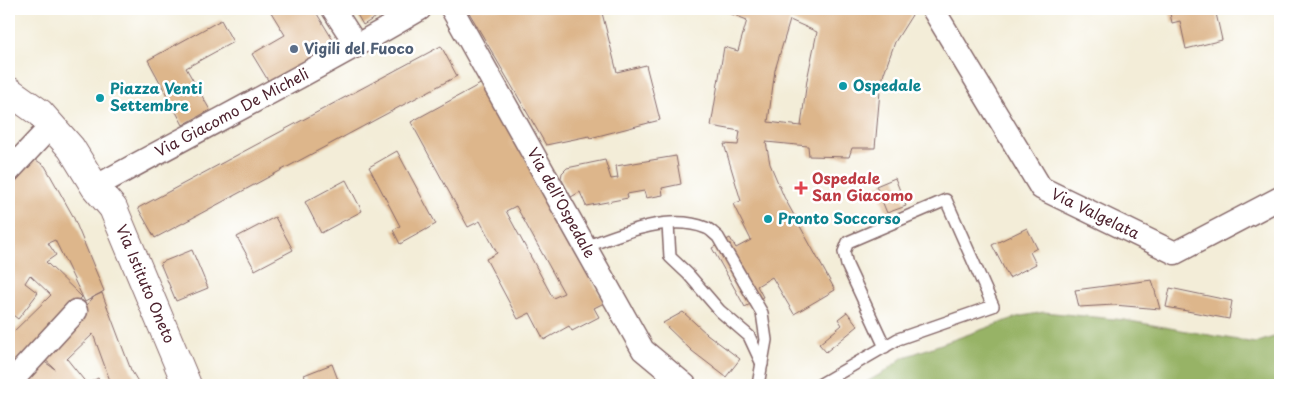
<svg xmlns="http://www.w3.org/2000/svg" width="1289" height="394" viewBox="0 0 1289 394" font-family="'Playpen Sans',sans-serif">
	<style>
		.forest { fill: #97b366; stroke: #706948 }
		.building { fill: #ddb68b; fill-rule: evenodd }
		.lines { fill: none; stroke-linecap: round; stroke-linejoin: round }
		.lane-casing { stroke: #856768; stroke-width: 14 }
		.street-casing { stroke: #856768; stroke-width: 25 }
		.secondary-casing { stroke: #856768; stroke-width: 30 }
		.lane { stroke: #fff; stroke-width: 11 }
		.street { stroke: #fff; stroke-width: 22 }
		.secondary { stroke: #fff; stroke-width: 28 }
		.service-dot { fill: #5c6f8a; stroke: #fff; stroke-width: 2 }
		.culture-dot { fill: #0f9aa8; stroke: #fff; stroke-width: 2 }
		.health-dot { fill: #e0444e; stroke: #fff; stroke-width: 2 }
		.labels { text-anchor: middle; stroke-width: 5; stroke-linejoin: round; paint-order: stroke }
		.service-label { font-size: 15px; font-weight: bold; fill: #4e5e75; stroke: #fff; text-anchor: start }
		.culture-label { font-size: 15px; font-weight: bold; fill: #0d838f; stroke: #fff; text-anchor: start }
		.street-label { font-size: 15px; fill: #4a1f2b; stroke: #fff }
		.health-label { font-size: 15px; font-weight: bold; fill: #be3a42; stroke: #fff; text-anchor: start }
	</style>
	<rect width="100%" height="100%" fill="#fff"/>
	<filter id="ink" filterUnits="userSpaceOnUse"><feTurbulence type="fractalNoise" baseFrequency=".02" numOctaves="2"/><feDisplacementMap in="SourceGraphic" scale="10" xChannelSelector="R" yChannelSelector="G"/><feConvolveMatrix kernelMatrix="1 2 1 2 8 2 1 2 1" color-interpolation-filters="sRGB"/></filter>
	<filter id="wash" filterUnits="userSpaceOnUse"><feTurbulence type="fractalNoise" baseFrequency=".0096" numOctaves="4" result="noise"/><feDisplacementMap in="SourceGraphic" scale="20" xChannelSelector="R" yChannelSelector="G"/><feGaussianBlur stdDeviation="1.12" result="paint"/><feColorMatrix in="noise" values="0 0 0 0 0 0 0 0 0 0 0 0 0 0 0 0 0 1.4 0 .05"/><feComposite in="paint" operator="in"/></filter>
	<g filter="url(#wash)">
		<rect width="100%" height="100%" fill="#f3edd8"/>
		<polygon class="forest" points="1044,312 1124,320 1255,343 1280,335 1280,385 861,385 886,371 902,358 1017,317"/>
		<g id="blocks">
			<g class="building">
				<polygon points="269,9 314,9 336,45 269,82 252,54 285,35"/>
				<polygon points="354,9 390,9 363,25"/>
				<polygon points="467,9 601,9 617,72 646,65 660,120 590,138 589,136 546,145"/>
				<path d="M719 9H901L912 15 895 42 884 73 880 91 875 148H852L849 157 809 156 808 146 766 142 770 164 784 197 835 290 794 314 772 277 757 286 763 297 745 307 712 248 730 238 736 248 751 240 733 204 741 201 724 144 738 145 740 131 711 126 724 47 738 51 747 20ZM790 20 817 32 807 80 801 126 768 122 775 70Z"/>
				<polygon points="1169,9 1215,9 1222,40 1186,49 1180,21 1172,23"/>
				<polygon points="221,20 233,42 186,68 210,110 183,125 148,60"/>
				<polygon points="441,46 457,76 155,238 138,208"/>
				<path d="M484 82 604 303 594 308 599 317 572 331 569 326 544 340 530 313 518 319 486 259 497 253 480 221 468 227 411 122ZM516 206 564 293 553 298 506 211Z"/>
				<polygon points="397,151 436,224 400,244 393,230 400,226 369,167"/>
				<polygon points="27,154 45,166 73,216 104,291 85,302 55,240 48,243 56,255 46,262 82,297 12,373 9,371 9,336 51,295 30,275 25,283 38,293 18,319 9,312 9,175"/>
				<polygon points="676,156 681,184 662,188 663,195 646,198 644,191 627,194 628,198 586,206 580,192 571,197 561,178 562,173 567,168 605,160 611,179 618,178 616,166"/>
				<polygon points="895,178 906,206 887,213 876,186"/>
				<polygon points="346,180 362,211 321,233 305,202"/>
				<polygon points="275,217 293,250 255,270 237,237"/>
				<polygon points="1027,228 1037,248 1030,252 1036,264 1009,278 992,245"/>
				<polygon points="192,250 208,288 176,301 160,263"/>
				<polygon points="1152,280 1160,309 1114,305 1079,307 1075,290"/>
				<polygon points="1170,288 1232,301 1229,319 1166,307"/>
				<polygon points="102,293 131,370 140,385 113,385 109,378 93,334 67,359 87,384 98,378 104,385 10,385 37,357 55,369 39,354 95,296"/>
				<polygon points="683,312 707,334 740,359 726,377 692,351 663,323"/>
				<polygon points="847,312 858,326 826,352 819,344 842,325 838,319"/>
				<polygon points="332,364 340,385 308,385 304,375"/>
			</g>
		</g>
	</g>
	<g filter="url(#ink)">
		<use href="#blocks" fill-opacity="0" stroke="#856768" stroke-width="1"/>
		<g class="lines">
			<defs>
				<g id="lane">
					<polyline points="668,224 670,257 688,274 720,311 749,336 762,364"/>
					<path d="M585 247C620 234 669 213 706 228 710 229 714 234 718 237L762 313 766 340 758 385"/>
					<polyline points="819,385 898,339 993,306 946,200 848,242 844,252 847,265 885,347"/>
				</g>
				<g id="street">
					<polyline points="333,9 357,46"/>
					<polyline points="452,9 643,350 685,385"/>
					<polyline points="933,9 1041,188 1175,253 1280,198"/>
					<polyline points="9,171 51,126"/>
					<path d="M95 187C203 127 314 72 420 9"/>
					<polyline points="9,384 76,311"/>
				</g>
				<polyline id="secondary" points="9,91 40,113 71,148 95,187 113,208 187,385"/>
			</defs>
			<use href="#lane" class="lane-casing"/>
			<use href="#street" class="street-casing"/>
			<use href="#secondary" class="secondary-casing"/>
			<use href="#lane" class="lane"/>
			<use href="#street" class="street"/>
			<use href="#secondary" class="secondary"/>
		</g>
	</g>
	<circle class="service-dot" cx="294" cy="49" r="5"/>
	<g class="culture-dot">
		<circle cx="843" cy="86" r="5"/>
		<circle cx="100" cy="98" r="5"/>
		<circle cx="768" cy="219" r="5"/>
	</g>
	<path class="health-dot" d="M798.5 180.5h5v5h5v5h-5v5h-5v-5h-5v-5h5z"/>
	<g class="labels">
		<g class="service-label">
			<text x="304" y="54">Vigili del Fuoco</text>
		</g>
		<g class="culture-label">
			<text x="853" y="91">Ospedale</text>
			<text x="110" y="94">Piazza Venti<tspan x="110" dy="17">Settembre</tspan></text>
			<text x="778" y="224">Pronto Soccorso</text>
		</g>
		<g class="street-label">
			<text transform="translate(232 113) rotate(-28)" y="5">Via Giacomo De Micheli</text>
			<text transform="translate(561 203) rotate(61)" y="5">Via dell'Ospedale</text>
			<text transform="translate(1095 214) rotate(26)" y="5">Via Valgelata</text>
			<text transform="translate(145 284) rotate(67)" y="5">Via Istituto Oneto</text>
		</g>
		<g class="health-label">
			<text x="812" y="184">Ospedale<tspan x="812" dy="17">San Giacomo</tspan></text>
		</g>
	</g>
	<rect width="1289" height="394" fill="none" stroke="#fff" stroke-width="30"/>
</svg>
